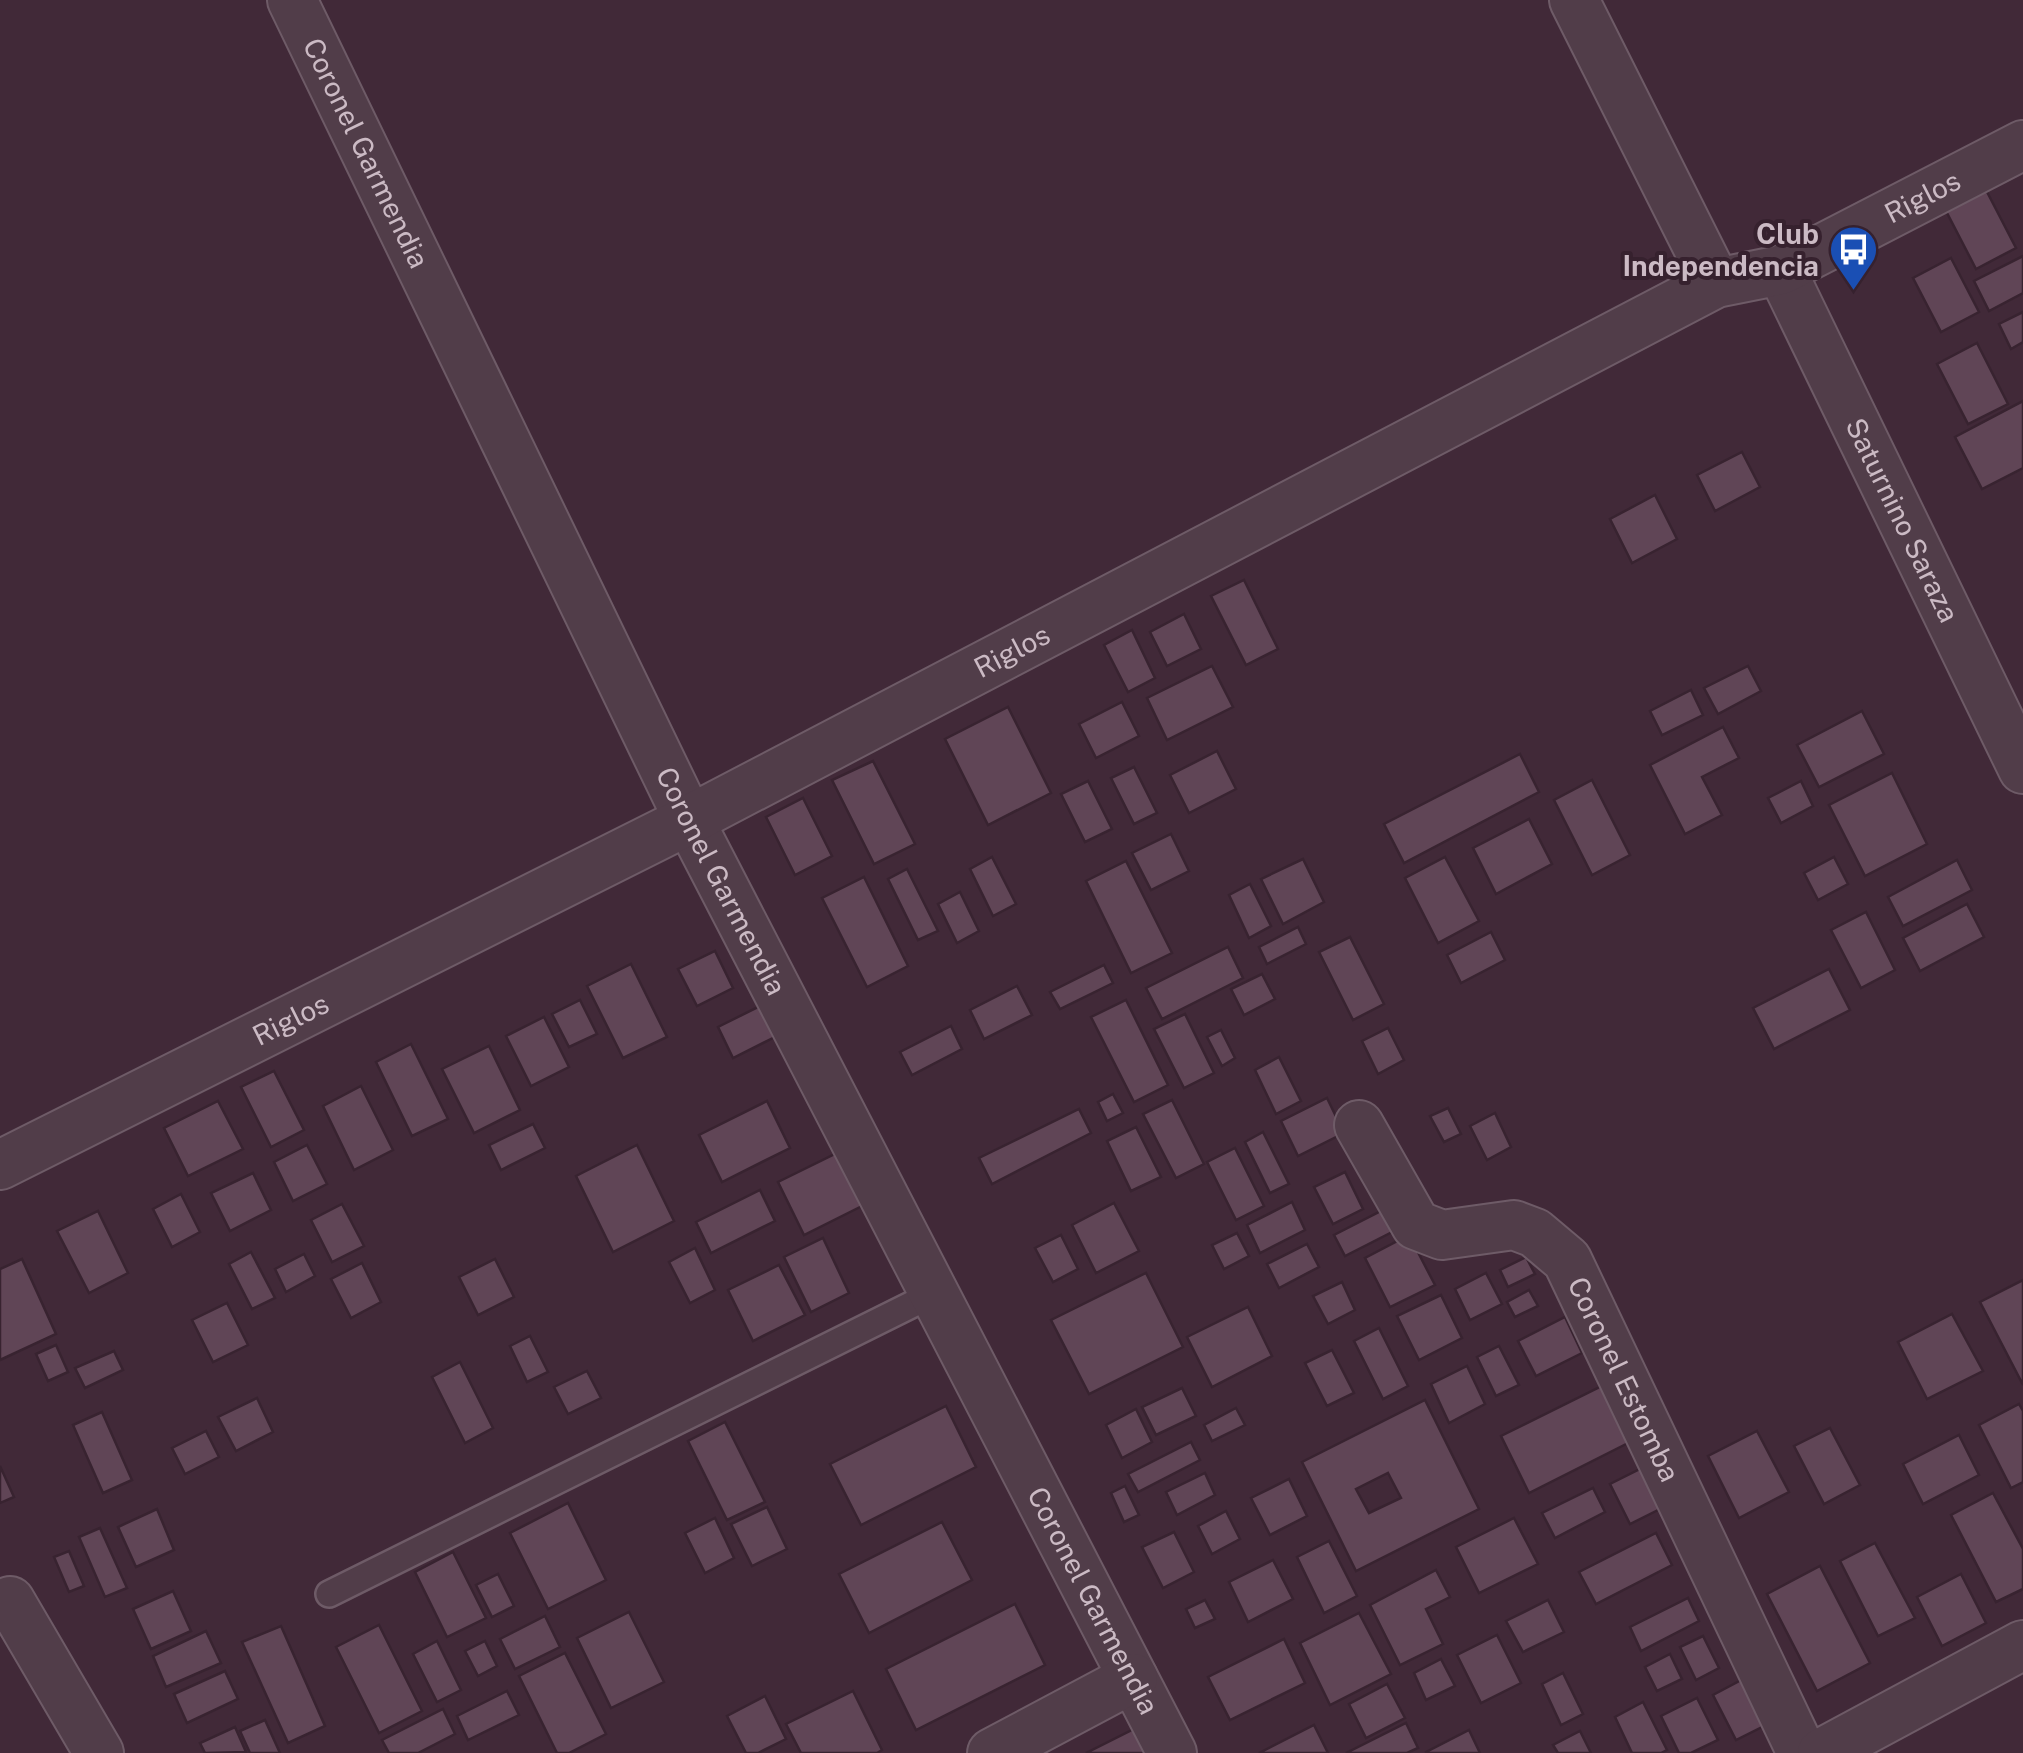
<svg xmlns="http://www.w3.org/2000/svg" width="2023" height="1753" viewBox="0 0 2023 1753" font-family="'Public Sans',sans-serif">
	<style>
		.building { fill: #604556; stroke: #382330; stroke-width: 2.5; fill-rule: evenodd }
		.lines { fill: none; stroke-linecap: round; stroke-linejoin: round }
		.service-casing { stroke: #6e5b67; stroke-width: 30 }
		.minor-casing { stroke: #6e5b67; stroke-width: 52 }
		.service { stroke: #513d49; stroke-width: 25 }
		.minor { stroke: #513d49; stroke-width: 48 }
		.labels { text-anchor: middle; stroke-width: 8; stroke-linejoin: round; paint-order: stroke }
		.street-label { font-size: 28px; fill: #cbbac4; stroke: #36212e }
		.poi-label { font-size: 28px; font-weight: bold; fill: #cbbac4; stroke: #36212e; text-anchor: end }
	</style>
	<rect width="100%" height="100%" fill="#412938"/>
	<g class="building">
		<polygon points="1985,188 2016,248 1976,269 1945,209"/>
		<polygon points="2023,256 2023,293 1989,311 1974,281"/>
		<polygon points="1951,258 1979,312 1941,332 1913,278"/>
		<polygon points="2023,312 2023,342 2011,349 1999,324"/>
		<polygon points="1977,343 2008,404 1968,424 1937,364"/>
		<polygon points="2023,401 2023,468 1982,489 1955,437"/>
		<polygon points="1742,452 1760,487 1715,511 1697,475"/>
		<polygon points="1655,495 1677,539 1632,563 1610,519"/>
		<polygon points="1244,580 1278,649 1246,665 1211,596"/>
		<polygon points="1184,614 1201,649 1167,666 1150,632"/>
		<polygon points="1132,630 1155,678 1128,692 1104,645"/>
		<polygon points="1212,666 1233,707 1167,740 1147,698"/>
		<polygon points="1748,666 1761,691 1718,714 1704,688"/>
		<polygon points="1691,690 1703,715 1662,735 1650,711"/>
		<polygon points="1122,702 1139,736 1096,758 1079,724"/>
		<polygon points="1008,707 1051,793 988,825 945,739"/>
		<polygon points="1862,711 1884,754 1819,787 1797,745"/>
		<polygon points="1723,727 1739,758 1702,777 1722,815 1685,834 1650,765"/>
		<polygon points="1217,751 1236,789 1189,813 1170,775"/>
		<polygon points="1520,754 1539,792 1404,863 1384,824"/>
		<polygon points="873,761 915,844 874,864 832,780"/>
		<polygon points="1134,767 1157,813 1134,824 1111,778"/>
		<polygon points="1892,773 1927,844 1865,876 1829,805"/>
		<polygon points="1592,780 1630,855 1592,875 1554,800"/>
		<polygon points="1088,781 1112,829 1085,842 1061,794"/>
		<polygon points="1801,781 1813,806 1781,823 1768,798"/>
		<polygon points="803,798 832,856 795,875 766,817"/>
		<polygon points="1529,819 1552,864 1496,894 1473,848"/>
		<polygon points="1171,834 1189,871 1151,890 1132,853"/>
		<polygon points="992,857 1016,904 993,916 970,869"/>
		<polygon points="1445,857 1479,921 1438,943 1405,878"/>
		<polygon points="1834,857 1848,884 1818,900 1804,873"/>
		<polygon points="1303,859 1324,902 1283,924 1261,879"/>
		<polygon points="1957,860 1972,890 1903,926 1888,897"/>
		<polygon points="1126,861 1172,953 1131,973 1086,881"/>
		<polygon points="907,869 938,931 918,940 888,879"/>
		<polygon points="864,877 908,966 867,987 822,898"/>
		<polygon points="1250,884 1271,926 1249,938 1229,895"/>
		<polygon points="960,892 979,931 957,943 938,904"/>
		<polygon points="1967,904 1984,937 1920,971 1903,938"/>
		<polygon points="1866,912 1895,970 1861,988 1831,930"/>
		<polygon points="1298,927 1306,944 1267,964 1259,947"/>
		<polygon points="1491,932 1505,960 1461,983 1447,955"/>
		<polygon points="1350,937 1384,1004 1353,1020 1319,952"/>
		<polygon points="1228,947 1243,978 1162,1019 1146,988"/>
		<polygon points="715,951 733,988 697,1006 678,969"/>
		<polygon points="631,964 667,1037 623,1058 587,986"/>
		<polygon points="1104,965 1113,983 1060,1009 1050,992"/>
		<polygon points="1829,969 1850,1010 1774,1049 1753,1008"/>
		<polygon points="1262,974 1275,999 1244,1015 1231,989"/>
		<polygon points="1017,986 1032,1015 984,1039 970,1010"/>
		<polygon points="580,1000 597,1034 569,1047 552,1014"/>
		<polygon points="1126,1000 1168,1085 1134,1102 1091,1017"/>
		<polygon points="764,1004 779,1035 733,1058 718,1027"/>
		<polygon points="1185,1014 1214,1073 1184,1088 1154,1029"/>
		<polygon points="544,1017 569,1067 531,1086 506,1036"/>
		<polygon points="951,1026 962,1049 912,1075 900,1052"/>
		<polygon points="1388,1028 1404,1060 1378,1074 1362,1041"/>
		<polygon points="1221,1030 1235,1058 1222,1066 1207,1037"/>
		<polygon points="411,1044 448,1119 412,1136 376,1062"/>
		<polygon points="489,1046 520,1110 474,1133 442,1069"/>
		<polygon points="1279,1057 1301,1101 1276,1114 1255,1070"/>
		<polygon points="274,1071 304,1130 271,1147 241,1087"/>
		<polygon points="361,1086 393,1150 354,1170 323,1106"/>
		<polygon points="1113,1094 1123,1113 1107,1121 1098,1102"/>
		<polygon points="1327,1098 1344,1133 1298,1156 1281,1121"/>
		<polygon points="1172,1100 1204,1164 1176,1178 1143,1114"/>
		<polygon points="218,1101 243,1149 188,1176 164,1128"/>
		<polygon points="767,1101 790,1148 722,1182 699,1135"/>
		<polygon points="1448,1108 1461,1134 1444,1142 1430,1116"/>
		<polygon points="1079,1109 1091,1133 992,1184 979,1158"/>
		<polygon points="1495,1113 1511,1147 1487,1160 1470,1126"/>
		<polygon points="533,1124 545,1148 501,1170 489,1145"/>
		<polygon points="1136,1127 1161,1177 1131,1191 1107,1141"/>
		<polygon points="1263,1132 1289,1184 1270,1193 1245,1142"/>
		<polygon points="307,1145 327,1184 293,1201 274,1162"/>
		<polygon points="637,1145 674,1221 613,1252 576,1176"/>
		<polygon points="1235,1148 1264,1206 1236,1220 1207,1162"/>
		<polygon points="837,1153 862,1206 804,1235 778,1182"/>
		<polygon points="1345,1172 1363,1209 1333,1224 1314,1187"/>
		<polygon points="253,1173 271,1210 230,1231 211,1193"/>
		<polygon points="760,1190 775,1221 711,1253 696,1222"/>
		<polygon points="181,1194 200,1232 172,1247 153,1209"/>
		<polygon points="1292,1202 1305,1230 1260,1253 1247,1225"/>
		<polygon points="1114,1203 1139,1251 1096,1273 1072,1225"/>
		<polygon points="342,1204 364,1246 332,1262 311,1220"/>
		<polygon points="1385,1209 1396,1230 1345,1256 1334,1235"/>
		<polygon points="98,1211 128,1273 89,1293 57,1231"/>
		<polygon points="1237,1233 1249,1256 1224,1269 1212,1245"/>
		<polygon points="1061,1235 1078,1269 1053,1282 1035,1248"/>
		<polygon points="1409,1235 1435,1285 1390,1307 1365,1258"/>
		<polygon points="823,1238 849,1293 811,1312 784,1257"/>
		<polygon points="1307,1244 1319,1267 1279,1288 1267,1264"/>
		<polygon points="695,1248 715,1290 690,1303 669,1262"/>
		<polygon points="251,1252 275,1298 252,1309 229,1264"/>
		<polygon points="304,1254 315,1276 286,1292 275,1269"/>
		<polygon points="1526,1257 1535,1274 1508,1287 1500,1270"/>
		<polygon points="22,1259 56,1334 0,1360 0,1269"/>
		<polygon points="495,1259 514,1297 478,1315 459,1277"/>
		<polygon points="362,1263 381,1302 351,1318 331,1279"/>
		<polygon points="779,1265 805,1315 753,1341 728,1290"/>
		<polygon points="1146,1273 1183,1347 1089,1394 1051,1320"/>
		<polygon points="1486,1273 1502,1304 1470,1320 1455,1289"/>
		<polygon points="2023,1280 2023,1385 1980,1302"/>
		<polygon points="1342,1282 1355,1310 1328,1324 1313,1296"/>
		<polygon points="1529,1290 1538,1306 1515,1317 1507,1302"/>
		<polygon points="1441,1295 1462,1338 1419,1360 1397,1316"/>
		<polygon points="227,1303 248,1345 213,1362 192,1320"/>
		<polygon points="1248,1307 1272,1356 1212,1387 1187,1337"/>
		<polygon points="1952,1314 1983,1371 1927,1399 1898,1342"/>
		<polygon points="1565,1317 1582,1353 1536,1376 1518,1341"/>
		<polygon points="1379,1328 1408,1386 1383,1399 1354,1341"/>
		<polygon points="530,1336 548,1372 527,1382 510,1346"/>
		<polygon points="56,1345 68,1372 48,1381 36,1354"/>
		<polygon points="1499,1346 1519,1385 1496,1396 1477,1357"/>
		<polygon points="1332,1350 1354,1393 1327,1406 1305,1363"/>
		<polygon points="114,1351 123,1370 85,1388 75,1368"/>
		<polygon points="460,1362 493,1428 465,1443 432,1377"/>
		<polygon points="1467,1366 1485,1404 1449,1423 1431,1384"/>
		<polygon points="587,1371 601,1398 568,1414 554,1387"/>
		<polygon points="1608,1383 1636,1439 1529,1493 1501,1436"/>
		<polygon points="1182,1388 1196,1416 1156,1435 1142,1407"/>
		<polygon points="257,1398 273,1432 236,1451 218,1417"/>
		<path d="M1425 1400 1479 1509 1356 1571 1302 1462ZM1388 1473 1401 1498 1369 1513 1356 1489Z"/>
		<polygon points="2019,1404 2023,1411 2023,1482 2011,1488 1979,1425"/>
		<polygon points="946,1406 976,1467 861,1525 830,1464"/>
		<polygon points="1236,1408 1245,1425 1212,1441 1204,1425"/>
		<polygon points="1136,1409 1152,1442 1122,1458 1106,1425"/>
		<polygon points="102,1412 132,1480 103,1493 73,1425"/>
		<polygon points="725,1422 765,1502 727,1520 688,1441"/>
		<polygon points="1830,1428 1860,1485 1824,1504 1794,1446"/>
		<polygon points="206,1431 219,1457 185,1474 172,1448"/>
		<polygon points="1757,1431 1789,1492 1739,1518 1708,1456"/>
		<polygon points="1959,1435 1979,1475 1923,1504 1903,1464"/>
		<polygon points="1191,1442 1200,1460 1138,1492 1128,1474"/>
		<polygon points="1648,1465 1668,1505 1630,1524 1610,1484"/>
		<polygon points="0,1466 14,1497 0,1503"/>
		<polygon points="1205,1473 1215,1495 1177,1515 1166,1492"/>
		<polygon points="1289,1479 1307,1516 1270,1535 1251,1498"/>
		<polygon points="1125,1486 1139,1515 1124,1522 1111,1493"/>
		<polygon points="1593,1488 1605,1512 1555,1538 1542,1513"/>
		<polygon points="1993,1493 2023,1549 2023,1589 1996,1602 1951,1515"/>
		<polygon points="568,1503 606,1580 548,1609 510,1533"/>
		<polygon points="767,1507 787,1549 752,1566 731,1524"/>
		<polygon points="157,1509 174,1550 136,1567 118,1527"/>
		<polygon points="1226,1511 1240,1539 1212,1554 1198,1526"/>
		<polygon points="715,1518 734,1558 705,1573 685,1533"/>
		<polygon points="1514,1518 1538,1564 1479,1593 1456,1547"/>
		<polygon points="942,1522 972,1580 869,1633 839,1574"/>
		<polygon points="100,1528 127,1588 105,1597 79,1537"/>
		<polygon points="1174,1532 1194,1572 1163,1588 1142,1547"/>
		<polygon points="1656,1533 1672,1565 1596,1604 1579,1572"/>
		<polygon points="1329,1541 1357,1596 1324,1613 1297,1557"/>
		<polygon points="1875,1543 1915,1618 1878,1636 1840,1561"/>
		<polygon points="69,1551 84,1586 69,1592 54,1557"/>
		<polygon points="453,1552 486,1618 447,1637 415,1572"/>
		<polygon points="1273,1560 1293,1599 1248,1622 1229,1582"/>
		<polygon points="1820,1566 1870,1663 1817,1691 1767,1594"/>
		<polygon points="1436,1570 1450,1597 1426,1609 1443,1644 1400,1665 1370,1605"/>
		<polygon points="498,1574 514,1606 492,1617 476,1585"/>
		<polygon points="1961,1574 1986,1623 1942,1646 1917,1597"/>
		<polygon points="173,1591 191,1631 151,1649 133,1609"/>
		<polygon points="1688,1598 1699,1621 1641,1651 1630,1627"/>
		<polygon points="1205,1600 1215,1619 1195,1628 1186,1609"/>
		<polygon points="1548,1600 1564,1632 1523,1652 1506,1621"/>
		<polygon points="1015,1604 1045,1665 916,1730 886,1669"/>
		<polygon points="629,1612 664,1682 611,1708 577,1638"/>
		<polygon points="1359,1613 1391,1674 1330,1705 1300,1643"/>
		<polygon points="545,1616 560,1647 515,1669 500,1639"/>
		<polygon points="379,1625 422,1711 379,1733 336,1647"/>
		<polygon points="281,1626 325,1726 288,1743 242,1642"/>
		<polygon points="206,1631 221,1663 166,1687 153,1656"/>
		<polygon points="1497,1635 1521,1683 1481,1703 1457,1655"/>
		<polygon points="1703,1636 1719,1668 1696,1680 1680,1647"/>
		<polygon points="1284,1639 1305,1683 1230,1720 1208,1677"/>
		<polygon points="437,1641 461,1690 437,1702 413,1654"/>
		<polygon points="485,1641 497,1666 478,1676 465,1651"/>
		<polygon points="565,1653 606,1734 569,1753 557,1753 519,1676"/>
		<polygon points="1670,1654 1682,1679 1657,1691 1645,1667"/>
		<polygon points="1441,1659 1455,1686 1426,1700 1414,1673"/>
		<polygon points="225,1671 238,1699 187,1723 174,1694"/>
		<polygon points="1563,1673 1583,1714 1561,1725 1542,1684"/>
		<polygon points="1747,1677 1770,1723 1736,1740 1713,1695"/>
		<polygon points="1387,1684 1405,1718 1366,1738 1349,1704"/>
		<polygon points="507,1691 519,1715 468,1740 457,1716"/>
		<polygon points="853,1691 882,1750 877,1753 801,1753 786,1724"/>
		<polygon points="765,1696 786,1739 758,1753 746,1753 727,1716"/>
		<polygon points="1697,1698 1718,1740 1691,1753 1679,1753 1661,1716"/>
		<polygon points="1643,1702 1667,1750 1661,1753 1632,1753 1615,1717"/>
		<polygon points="443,1709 455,1734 418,1753 389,1753 382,1740"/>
		<polygon points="265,1720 280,1753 250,1753 240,1731"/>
		<polygon points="1406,1723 1418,1748 1407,1753 1346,1753"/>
		<polygon points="1314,1725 1328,1753 1259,1753"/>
		<polygon points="235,1727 246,1752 205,1753 200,1743"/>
		<polygon points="1136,1728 1149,1753 1086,1753"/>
		<polygon points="1469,1730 1480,1753 1426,1753 1426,1752"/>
		<polygon points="1580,1731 1591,1753 1558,1753 1553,1745"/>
	</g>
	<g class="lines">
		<defs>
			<polyline id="service" points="329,1594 933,1294"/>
			<g id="minor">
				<path id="s1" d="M292 0 689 820 1172 1753"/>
				<polyline points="1574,0 1716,283"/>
				<path id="s2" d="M1781 270 2023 769"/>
				<path id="s3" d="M1359 1125 1416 1225 1442 1235 1514 1225 1535 1233 1567 1260 1802 1753"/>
				<path id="s4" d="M0 1165 689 820 1716 283 1781 270 2023 145"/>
				<polyline points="10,1601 99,1753"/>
				<polyline points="992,1753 1133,1678"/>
				<polyline points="1822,1753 2023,1645"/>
			</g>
		</defs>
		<use href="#service" class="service-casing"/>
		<use href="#minor" class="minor-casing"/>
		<use href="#service" class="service"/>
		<use href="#minor" class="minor"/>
	</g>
	<defs>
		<symbol id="bus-pin" viewBox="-11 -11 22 30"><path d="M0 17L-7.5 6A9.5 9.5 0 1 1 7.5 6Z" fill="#1a4fb4" stroke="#36212e"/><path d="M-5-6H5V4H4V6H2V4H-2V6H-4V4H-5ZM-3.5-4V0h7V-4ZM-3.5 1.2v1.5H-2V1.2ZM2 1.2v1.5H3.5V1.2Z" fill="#fff"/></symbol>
	</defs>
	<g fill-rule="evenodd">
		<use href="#bus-pin" x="1826" y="222" width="55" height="75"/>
	</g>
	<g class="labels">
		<g class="street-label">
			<text dy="10" stroke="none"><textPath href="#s1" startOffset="170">Coronel Garmendia</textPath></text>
			<text dy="10" stroke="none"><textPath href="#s4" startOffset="2155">Riglos</textPath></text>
			<text dy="10" stroke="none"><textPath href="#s2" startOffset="278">Saturnino Saraza</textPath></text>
			<text dy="10" stroke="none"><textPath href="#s4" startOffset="1135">Riglos</textPath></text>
			<text dy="10" stroke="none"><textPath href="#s1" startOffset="980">Coronel Garmendia</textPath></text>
			<text dy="10" stroke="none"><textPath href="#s4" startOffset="325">Riglos</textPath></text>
			<text dy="10" stroke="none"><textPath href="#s3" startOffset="412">Coronel Estomba</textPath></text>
			<text dy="10" stroke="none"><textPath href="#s1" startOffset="1790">Coronel Garmendia</textPath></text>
		</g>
		<g class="poi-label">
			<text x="1819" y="244">Club<tspan x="1819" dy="32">Independencia</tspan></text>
		</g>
	</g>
</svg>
